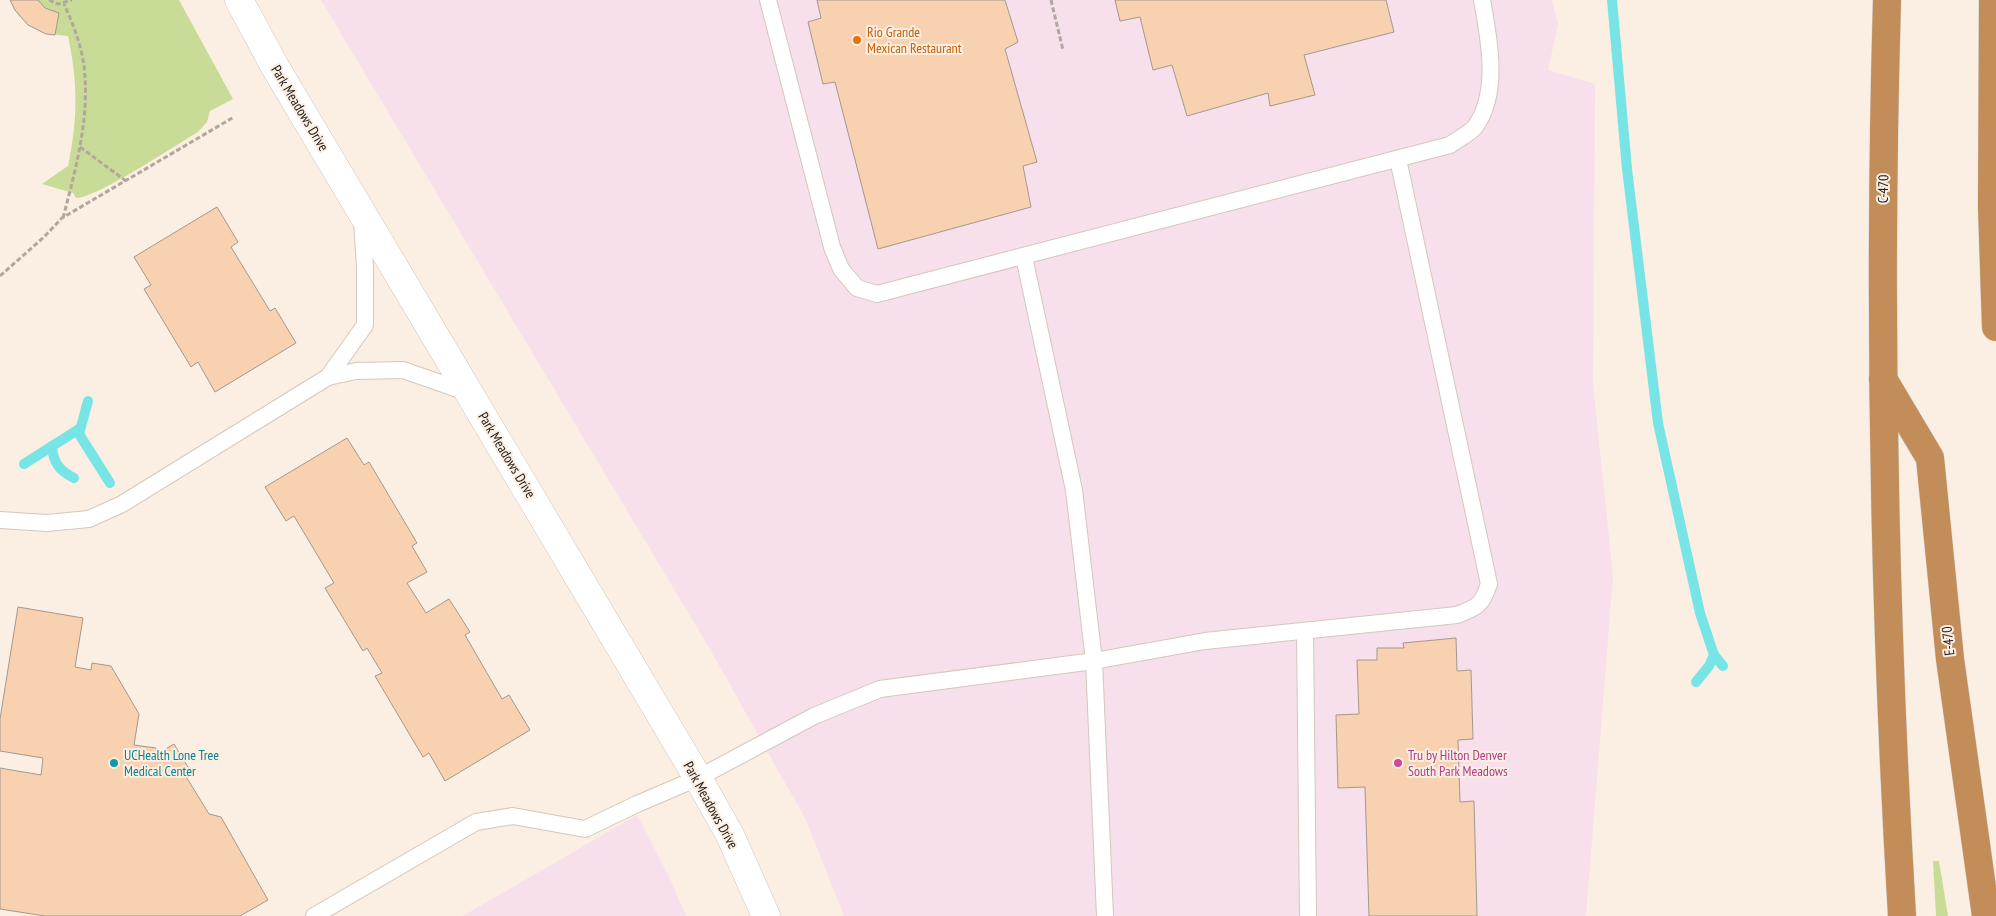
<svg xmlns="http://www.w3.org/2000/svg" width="1996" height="916" viewBox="0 0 1996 916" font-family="'PT Sans Narrow',sans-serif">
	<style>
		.commercial { fill: #f7dfeb }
		.green { fill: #c8dc97 }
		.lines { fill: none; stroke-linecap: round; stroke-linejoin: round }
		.stream { stroke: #77e5e5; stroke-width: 10 }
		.building { fill: #f7d1b0; stroke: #a5988d }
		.service-casing { stroke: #d4c7bb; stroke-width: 18 }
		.secondary-casing { stroke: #d4c7bb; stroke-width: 29 }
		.motorway-casing { stroke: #d6d5d5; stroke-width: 29 }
		.path { stroke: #b1a79d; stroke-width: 3; stroke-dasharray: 5 2.5; stroke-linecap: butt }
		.service { stroke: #fff; stroke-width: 16 }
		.secondary { stroke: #fff; stroke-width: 28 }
		.motorway { stroke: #c28d59; stroke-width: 28 }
		.food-dot { fill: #e8710a; stroke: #fbeee2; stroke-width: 2 }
		.culture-dot { fill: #0f9aa8; stroke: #fbeee2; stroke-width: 2 }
		.hotel-dot { fill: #d1479c; stroke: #fbeee2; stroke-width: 2 }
		.labels { text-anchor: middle; stroke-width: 4; stroke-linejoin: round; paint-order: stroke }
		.food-label { font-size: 14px; fill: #c56008; stroke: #fbeee2; text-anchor: start }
		.street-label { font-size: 14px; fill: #1c1713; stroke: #fbeee2 }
		.culture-label { font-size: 14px; fill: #0d838f; stroke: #fbeee2; text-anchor: start }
		.hotel-label { font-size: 14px; fill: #b23c85; stroke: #fbeee2; text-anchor: start }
	</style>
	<rect width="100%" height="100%" fill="#fbeee2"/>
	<g class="commercial">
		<polygon points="321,0 1552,0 1558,24 1548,70 1595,84 1593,384 1613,576 1586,916 844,916 806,820 710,649"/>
		<polygon points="637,815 670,879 686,916 463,916"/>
	</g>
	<g class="green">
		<path d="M10 0H179L233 99 210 111 207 122 198 132C174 146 97 198 76 198L73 193 42 184 68 166C78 119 78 83 68 36 42 34 20 26 10 0Z"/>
		<polygon points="1933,861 1939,861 1948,916 1936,916"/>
	</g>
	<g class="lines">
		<g class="stream">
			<polyline points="1612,0 1627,169 1658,423 1700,613 1714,655 1723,666"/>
			<polyline points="88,401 79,434 110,483"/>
			<path d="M52 446C53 463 60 471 74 478"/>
			<polyline points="24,464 79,429"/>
			<polyline points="1696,682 1709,666 1714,655"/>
		</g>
	</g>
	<g class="building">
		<polygon points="10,0 38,0 45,8 59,13 55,35 46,34 28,25 15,10"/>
		<polygon points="817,0 1005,0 1018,42 1005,49 1037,162 1023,166 1031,207 878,249 835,82 823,84 808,22 821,18"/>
		<polygon points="1115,0 1386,0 1394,32 1304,55 1315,95 1270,106 1268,93 1187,116 1172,65 1153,70 1140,17 1120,21"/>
		<polygon points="217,207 238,242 231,247 270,311 275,308 296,343 215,392 198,362 191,367 144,289 151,285 134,257"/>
		<polygon points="347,438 364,465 369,462 417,543 412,546 427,572 407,583 426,613 449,599 470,632 465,635 502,699 509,695 530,730 445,781 429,753 423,757 375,676 382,673 367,648 363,651 325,588 334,583 294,516 286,521 265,487"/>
		<polygon points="18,607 83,618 75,667 91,670 92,663 111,666 139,714 134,745 156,748 159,753 174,744 191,772 185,775 209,814 221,817 268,900 240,916 45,916 0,909 0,768 41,775 43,758 0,751 0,719"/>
		<polygon points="1456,638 1457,671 1471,670 1473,739 1458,740 1460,802 1474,801 1477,916 1369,916 1365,787 1338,788 1336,715 1359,714 1357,660 1377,660 1377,648 1404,648 1403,643"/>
	</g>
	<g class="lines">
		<defs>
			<g id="service">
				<path d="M768 0 832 247 841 269 857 288 877 294 1450 145C1458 139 1469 134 1475 127 1500 93 1489 38 1482 0"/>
				<polyline points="328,377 365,325 365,267 362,221"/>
				<polyline points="0,520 47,523 89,519 122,504 328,377 356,371 403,370 469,393"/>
				<polyline points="1305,631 1308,916"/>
				<polyline points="314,916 476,822 513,816 585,829 637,804 698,778 814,716 880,689 1094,661 1074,490 1024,257"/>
				<path d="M1105 916 1094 661 1205 641 1457 615C1478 607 1482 605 1489 584L1398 159"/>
			</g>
			<polyline id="secondary" points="239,0 274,65 698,778 730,835 766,916"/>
			<g id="motorway">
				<path d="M1887 0C1878 305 1884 611 1902 916"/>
				<polyline points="1993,0 1992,207 1996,327"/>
				<polyline points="1883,379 1930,458 1950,659 1986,916"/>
			</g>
		</defs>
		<use href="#service" class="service-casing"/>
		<use href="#secondary" class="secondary-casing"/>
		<use href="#motorway" class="motorway-casing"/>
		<g class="path">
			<polyline points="49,0 58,4 72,0"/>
			<polyline points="1051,0 1063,50"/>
			<polyline points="80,147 126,181"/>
			<path d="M63 218C76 168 90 118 84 66 81 44 73 24 64 4"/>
			<polyline points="0,276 44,237 62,218 234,117"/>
		</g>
		<use href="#service" class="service"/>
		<use href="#secondary" class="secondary"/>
		<use href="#motorway" class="motorway"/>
	</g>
	<circle class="food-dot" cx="857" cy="40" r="5"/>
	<circle class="culture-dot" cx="114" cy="763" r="5"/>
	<circle class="hotel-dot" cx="1398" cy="763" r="5"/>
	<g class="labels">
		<g class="food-label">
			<text x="867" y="37">Rio Grande<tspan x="867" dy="16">Mexican Restaurant</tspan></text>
		</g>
		<g class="street-label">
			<text transform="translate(300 108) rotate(59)" y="5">Park Meadows Drive</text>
			<text transform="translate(1883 189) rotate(-89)" y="5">C-470</text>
			<text transform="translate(507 455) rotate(59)" y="5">Park Meadows Drive</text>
			<text transform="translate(1948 641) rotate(-96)" y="5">E-470</text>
			<text transform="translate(711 805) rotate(61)" y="5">Park Meadows Drive</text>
		</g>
		<g class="culture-label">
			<text x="124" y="760">UCHealth Lone Tree<tspan x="124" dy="16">Medical Center</tspan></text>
		</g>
		<g class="hotel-label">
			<text x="1408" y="760">Tru by Hilton Denver<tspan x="1408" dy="16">South Park Meadows</tspan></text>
		</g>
	</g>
</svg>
